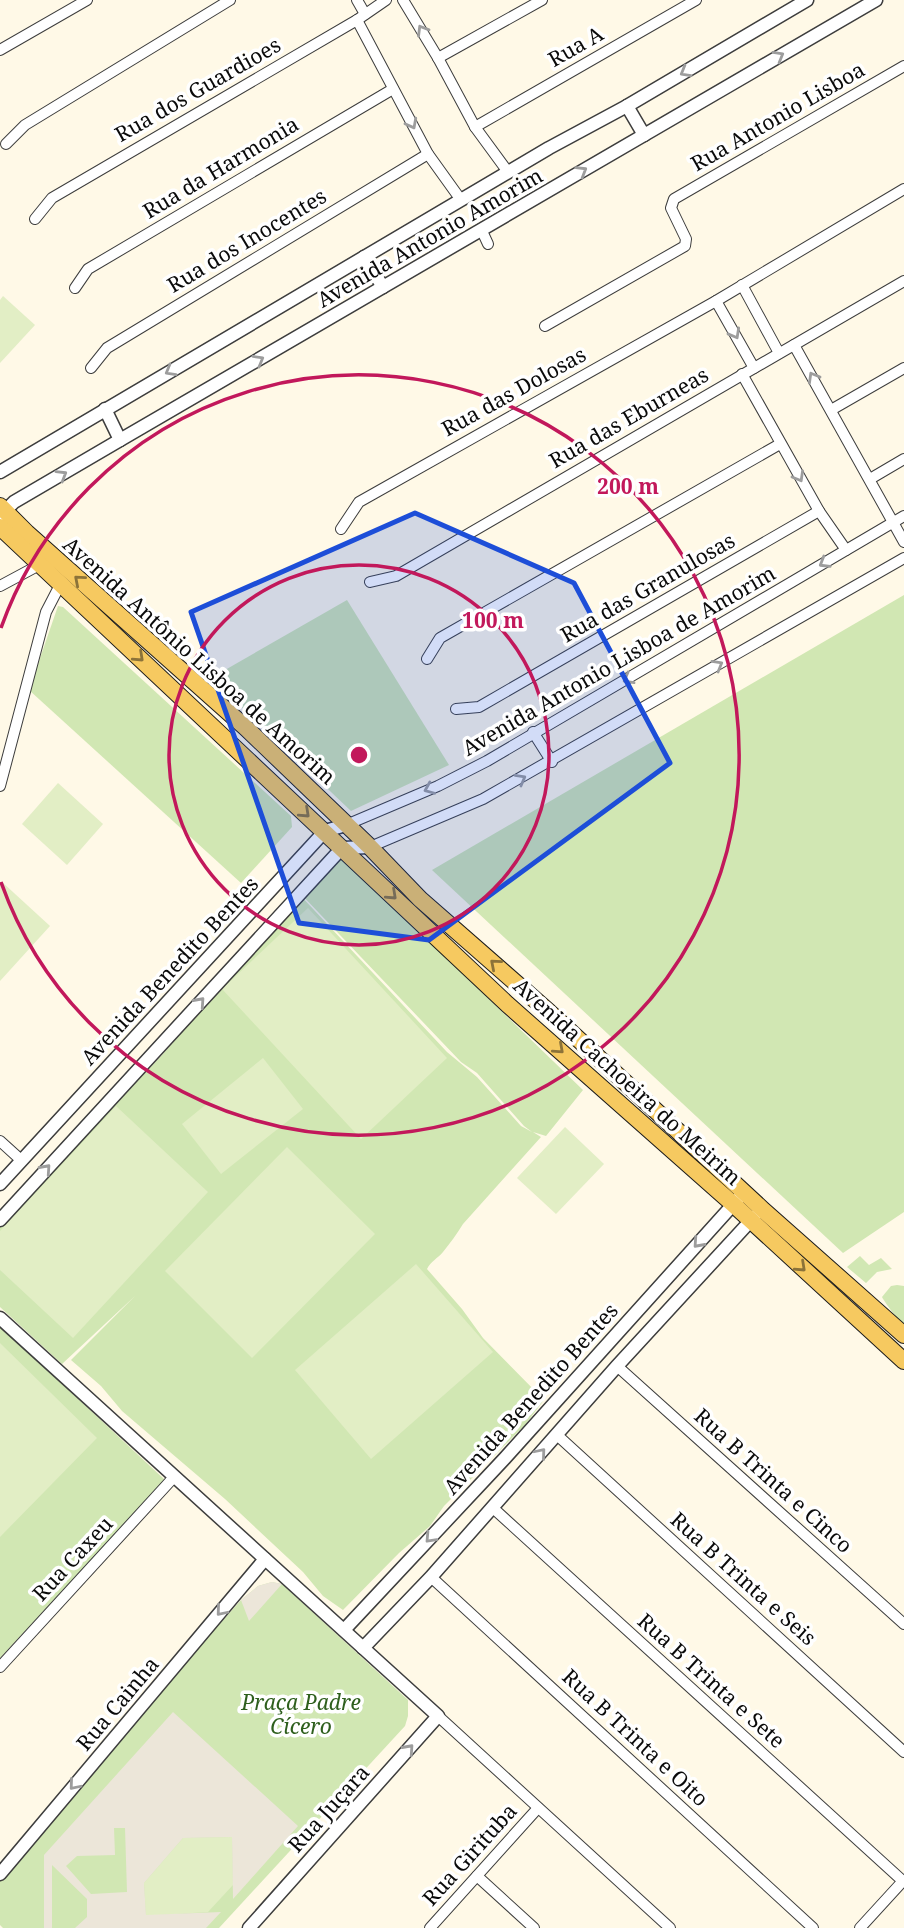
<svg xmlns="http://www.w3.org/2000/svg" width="904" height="1928" viewBox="0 0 904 1928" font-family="'Noto Serif',serif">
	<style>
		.green { fill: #d1e7b3 }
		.pitch { fill: #e2eec5 }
		.plaza { fill: #ece6d9; fill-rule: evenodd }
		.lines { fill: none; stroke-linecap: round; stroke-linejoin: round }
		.minor-casing { stroke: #3d3d3d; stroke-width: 12 }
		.tertiary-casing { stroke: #3d3d3d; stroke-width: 15 }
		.primary-casing { stroke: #1b1b1b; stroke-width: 18 }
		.minor { stroke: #fff; stroke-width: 10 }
		.tertiary { stroke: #fff; stroke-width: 12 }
		.primary { stroke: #f6c960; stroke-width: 16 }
		.oneway { stroke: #9d9d9d }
		.oneway2 { stroke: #8c7339 }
		.marked { fill: #1d4ed8; fill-opacity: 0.2; stroke: #1d4ed8; stroke-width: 5; stroke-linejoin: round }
		.ring { fill: none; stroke: #c2185b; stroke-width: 3.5 }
		.labels { text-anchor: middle; stroke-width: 7; stroke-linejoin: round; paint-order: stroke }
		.street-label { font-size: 21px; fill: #0a0a0a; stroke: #fff }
		.park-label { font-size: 21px; font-style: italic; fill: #2e5f1d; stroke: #fff }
		.centre { fill: #c2185b; stroke: #fff; stroke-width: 3.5 }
		.ring-label { font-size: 21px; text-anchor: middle; font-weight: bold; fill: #c2185b; stroke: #fff; stroke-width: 7; stroke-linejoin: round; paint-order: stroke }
	</style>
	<rect width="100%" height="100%" fill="#fff9e7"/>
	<g class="green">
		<polygon points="904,595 904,1212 843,1253 432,870"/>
		<polygon points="347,600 449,765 351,811 211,678"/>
		<polygon points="58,606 63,607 291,816 292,827 241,883 29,690"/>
		<path d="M339 854 583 1090 546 1136 533 1132 541 1137 463 1224C457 1234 450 1243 443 1252 437 1259 431 1261 427 1269L462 1309 483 1338 544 1400 525 1425 444 1506 430 1526 399 1553 343 1610 323 1596 303 1572 225 1499 122 1411 101 1386 71 1360 135 1296 62 1364 0 1307V1227L163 1054 300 895 447 1052 477 1077 521 1126 532 1132 524 1126 477 1073 461 1062 299 892Z"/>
		<polygon points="860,1256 869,1265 881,1258 892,1269 877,1272 866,1283 847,1267"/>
		<path d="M897 1285 904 1286V1326C901 1324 883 1300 882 1297L891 1286Z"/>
		<polygon points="0,1326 165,1480 0,1658"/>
		<polygon points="272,1582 282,1584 408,1700 408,1716 405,1726 219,1928 3,1928 0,1925 0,1868 241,1600 258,1586"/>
	</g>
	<g class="pitch">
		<polygon points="3,296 35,325 0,363 0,300"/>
		<polygon points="58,783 103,824 67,865 22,824"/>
		<polygon points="2,882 50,926 0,981 0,884"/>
		<polygon points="308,908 447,1058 361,1139 222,989"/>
		<polygon points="263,1058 303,1109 221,1174 182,1124"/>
		<polygon points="116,1106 208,1192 73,1338 0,1270 0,1231"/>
		<polygon points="565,1127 604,1164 556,1214 517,1178"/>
		<polygon points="287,1147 375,1234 252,1358 165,1271"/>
		<polygon points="416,1264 493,1352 371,1459 295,1370"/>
		<polygon points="0,1343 97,1438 0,1537"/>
		<polygon points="232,1837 233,1885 208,1912 146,1916 144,1883 183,1838"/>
	</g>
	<g class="plaza">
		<polygon points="272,1582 282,1584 249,1621 241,1600 258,1586"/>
		<path d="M173 1712 298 1826 233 1899 232 1837 183 1838 144 1883 146 1915 221 1912 206 1928H75L87 1917V1899L52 1865V1928H44V1855ZM114 1828H125L127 1892 91 1894 66 1866 77 1856 115 1855Z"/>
	</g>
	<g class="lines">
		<defs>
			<g id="minor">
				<polyline points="357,0 365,14"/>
				<polyline points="403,0 438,58 475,127 508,172"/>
				<polyline points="357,20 428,154 461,200"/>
				<polyline points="0,50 87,0"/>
				<polyline points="438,58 542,0"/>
				<polyline points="475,127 696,0"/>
				<polyline points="6,144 25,125 230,0"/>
				<polyline points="35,219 52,198 357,20 386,0"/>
				<polyline points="482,231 488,244"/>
				<polyline points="742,285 779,353"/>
				<polyline points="75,288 88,269 393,89"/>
				<polyline points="716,301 754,368"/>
				<polyline points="545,326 685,246 686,239 671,208 674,199 904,66"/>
				<polyline points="794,345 904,542"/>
				<polyline points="91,368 107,348 428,154"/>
				<polyline points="742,374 819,511 846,550"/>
				<polyline points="831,410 904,368"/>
				<polyline points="870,479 904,459"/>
				<polyline points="341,529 359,502 716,301 904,189"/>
				<polyline points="370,582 396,576 904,281"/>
				<polyline points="0,586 41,564"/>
				<polyline points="427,659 440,638 780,444"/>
				<polyline points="456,709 479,707 819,511"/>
				<polyline points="533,732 552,762"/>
				<polyline points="0,786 46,612 61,583"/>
				<polyline points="346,825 438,786 487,761 904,516"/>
				<polyline points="370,847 483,799 904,558"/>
				<polyline points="0,1141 21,1160"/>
				<polyline points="617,1366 904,1624"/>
				<polyline points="557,1435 904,1752"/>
				<polyline points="493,1508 904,1882"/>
				<polyline points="431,1577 813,1928"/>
				<polyline points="0,1667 174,1477"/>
				<polyline points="438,1716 670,1928"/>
				<polyline points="477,1876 534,1928"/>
				<polyline points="430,1928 538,1808"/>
				<polyline points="860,1928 903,1881"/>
			</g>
			<g id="tertiary">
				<polyline points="627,106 644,135"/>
				<polyline points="364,257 383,287"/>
				<polyline points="105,409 120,440"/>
				<polyline points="0,472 549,148 627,106 807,0"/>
				<polyline points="0,516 14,502 120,440 876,0"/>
				<polyline points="0,1184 325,831 346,825"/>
				<polyline points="0,1220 342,848 370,847"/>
				<polyline points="0,1318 438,1716 249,1928"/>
				<polyline points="344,1630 505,1458 739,1198"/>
				<polyline points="363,1648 431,1577 617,1366 755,1216"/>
				<polyline points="0,1874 265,1559"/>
			</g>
			<g id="primary">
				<polyline points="0,506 27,533 245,727 370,847 420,899 549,1012 762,1209 904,1335"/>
				<polyline points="0,527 507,1004 733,1204 904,1361"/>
			</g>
		</defs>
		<use href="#minor" class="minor-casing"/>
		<use href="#tertiary" class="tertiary-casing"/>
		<use href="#primary" class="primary-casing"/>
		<use href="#minor" class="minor"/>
		<use href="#tertiary" class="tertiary"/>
		<use href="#primary" class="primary"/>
	</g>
	<defs><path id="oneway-chevron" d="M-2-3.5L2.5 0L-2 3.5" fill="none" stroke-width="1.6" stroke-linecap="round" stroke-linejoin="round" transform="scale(1.75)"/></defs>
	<g class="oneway">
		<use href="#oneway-chevron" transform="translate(422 30) rotate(-121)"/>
		<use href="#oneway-chevron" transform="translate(779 56) rotate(-30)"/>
		<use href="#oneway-chevron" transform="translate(685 72) rotate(150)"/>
		<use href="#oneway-chevron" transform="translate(412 124) rotate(62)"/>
		<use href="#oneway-chevron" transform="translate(582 171) rotate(-31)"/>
		<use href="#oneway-chevron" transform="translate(735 334) rotate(61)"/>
		<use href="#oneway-chevron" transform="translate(259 360) rotate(-30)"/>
		<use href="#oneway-chevron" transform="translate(170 371) rotate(150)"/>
		<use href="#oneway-chevron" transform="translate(813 377) rotate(-120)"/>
		<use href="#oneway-chevron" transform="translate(62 475) rotate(-31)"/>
		<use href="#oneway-chevron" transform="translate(799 477) rotate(60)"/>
		<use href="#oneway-chevron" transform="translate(824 563) rotate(149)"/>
		<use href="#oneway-chevron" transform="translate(718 665) rotate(-30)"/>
		<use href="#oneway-chevron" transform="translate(628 679) rotate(151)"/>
		<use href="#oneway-chevron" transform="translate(521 779) rotate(-29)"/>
		<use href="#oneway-chevron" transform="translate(429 789) rotate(157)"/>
		<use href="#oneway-chevron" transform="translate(200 1002) rotate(-48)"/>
		<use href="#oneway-chevron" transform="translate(46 1169) rotate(-48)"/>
		<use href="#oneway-chevron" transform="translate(698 1243) rotate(132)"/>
		<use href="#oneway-chevron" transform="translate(541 1453) rotate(-50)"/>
		<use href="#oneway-chevron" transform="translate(430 1538) rotate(133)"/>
		<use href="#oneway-chevron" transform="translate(221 1611) rotate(130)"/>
		<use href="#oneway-chevron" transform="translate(409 1749) rotate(-48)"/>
		<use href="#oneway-chevron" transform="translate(74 1785) rotate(130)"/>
	</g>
	<g class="oneway2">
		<use href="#oneway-chevron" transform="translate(79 580) rotate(-139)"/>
		<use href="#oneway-chevron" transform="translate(139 657) rotate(43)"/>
		<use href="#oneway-chevron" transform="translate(305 813) rotate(43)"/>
		<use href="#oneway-chevron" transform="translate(392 895) rotate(43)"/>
		<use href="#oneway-chevron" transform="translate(495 964) rotate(-139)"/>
		<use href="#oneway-chevron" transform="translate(559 1049) rotate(42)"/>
		<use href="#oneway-chevron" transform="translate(801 1267) rotate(43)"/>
	</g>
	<path class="marked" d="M415 513 574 583 670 763 429 940 299 923 191 612Z"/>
	<g class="ring">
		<circle cx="359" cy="755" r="190"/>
		<path d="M1 628A380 380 0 1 1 1 882"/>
	</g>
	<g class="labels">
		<g class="street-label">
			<text transform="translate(576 47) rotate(-30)" y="7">Rua A</text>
			<text transform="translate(198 90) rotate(-30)" y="7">Rua dos Guardioes</text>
			<text transform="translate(778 117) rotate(-30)" y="7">Rua Antonio Lisboa</text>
			<text transform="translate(221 168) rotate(-31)" y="7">Rua da Harmonia</text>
			<text transform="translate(430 238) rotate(-30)" y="7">Avenida Antonio Amorim</text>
			<text transform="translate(247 241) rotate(-31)" y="7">Rua dos Inocentes</text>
			<text transform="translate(514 392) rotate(-29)" y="7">Rua das Dolosas</text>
			<text transform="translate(629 418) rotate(-30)" y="7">Rua das Eburneas</text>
			<text transform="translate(648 588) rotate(-30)" y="7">Rua das Granulosas</text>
			<text transform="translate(199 661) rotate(42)" y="7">Avenida Antônio Lisboa de Amorim</text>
			<text transform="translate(619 661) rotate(-30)" y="7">Avenida Antonio Lisboa de Amorim</text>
			<text transform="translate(170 971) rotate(-47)" y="7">Avenida Benedito Bentes</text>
			<text transform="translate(627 1082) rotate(42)" y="7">Avenida Cachoeira do Meirim</text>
			<text transform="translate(531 1399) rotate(-48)" y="7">Avenida Benedito Bentes</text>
			<text transform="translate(773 1481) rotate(42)" y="7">Rua B Trinta e Cinco</text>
			<text transform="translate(73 1559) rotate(-47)" y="7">Rua Caxeu</text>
			<text transform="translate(743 1579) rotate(42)" y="7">Rua B Trinta e Seis</text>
			<text transform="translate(711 1681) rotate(42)" y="7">Rua B Trinta e Sete</text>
			<text transform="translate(118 1704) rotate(-50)" y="7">Rua Cainha</text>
			<text transform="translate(635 1738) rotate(43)" y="7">Rua B Trinta e Oito</text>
			<text transform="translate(329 1809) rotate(-48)" y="7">Rua Juçara</text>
			<text transform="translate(470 1855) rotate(-48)" y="7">Rua Girituba</text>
		</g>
		<g class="park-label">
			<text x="301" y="1710">Praça Padre<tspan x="301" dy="24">Cícero</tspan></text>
		</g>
	</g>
	<circle cx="359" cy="755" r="10" class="centre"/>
	<g class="ring-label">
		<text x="628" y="494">200 m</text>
		<text x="493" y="628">100 m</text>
	</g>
</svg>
